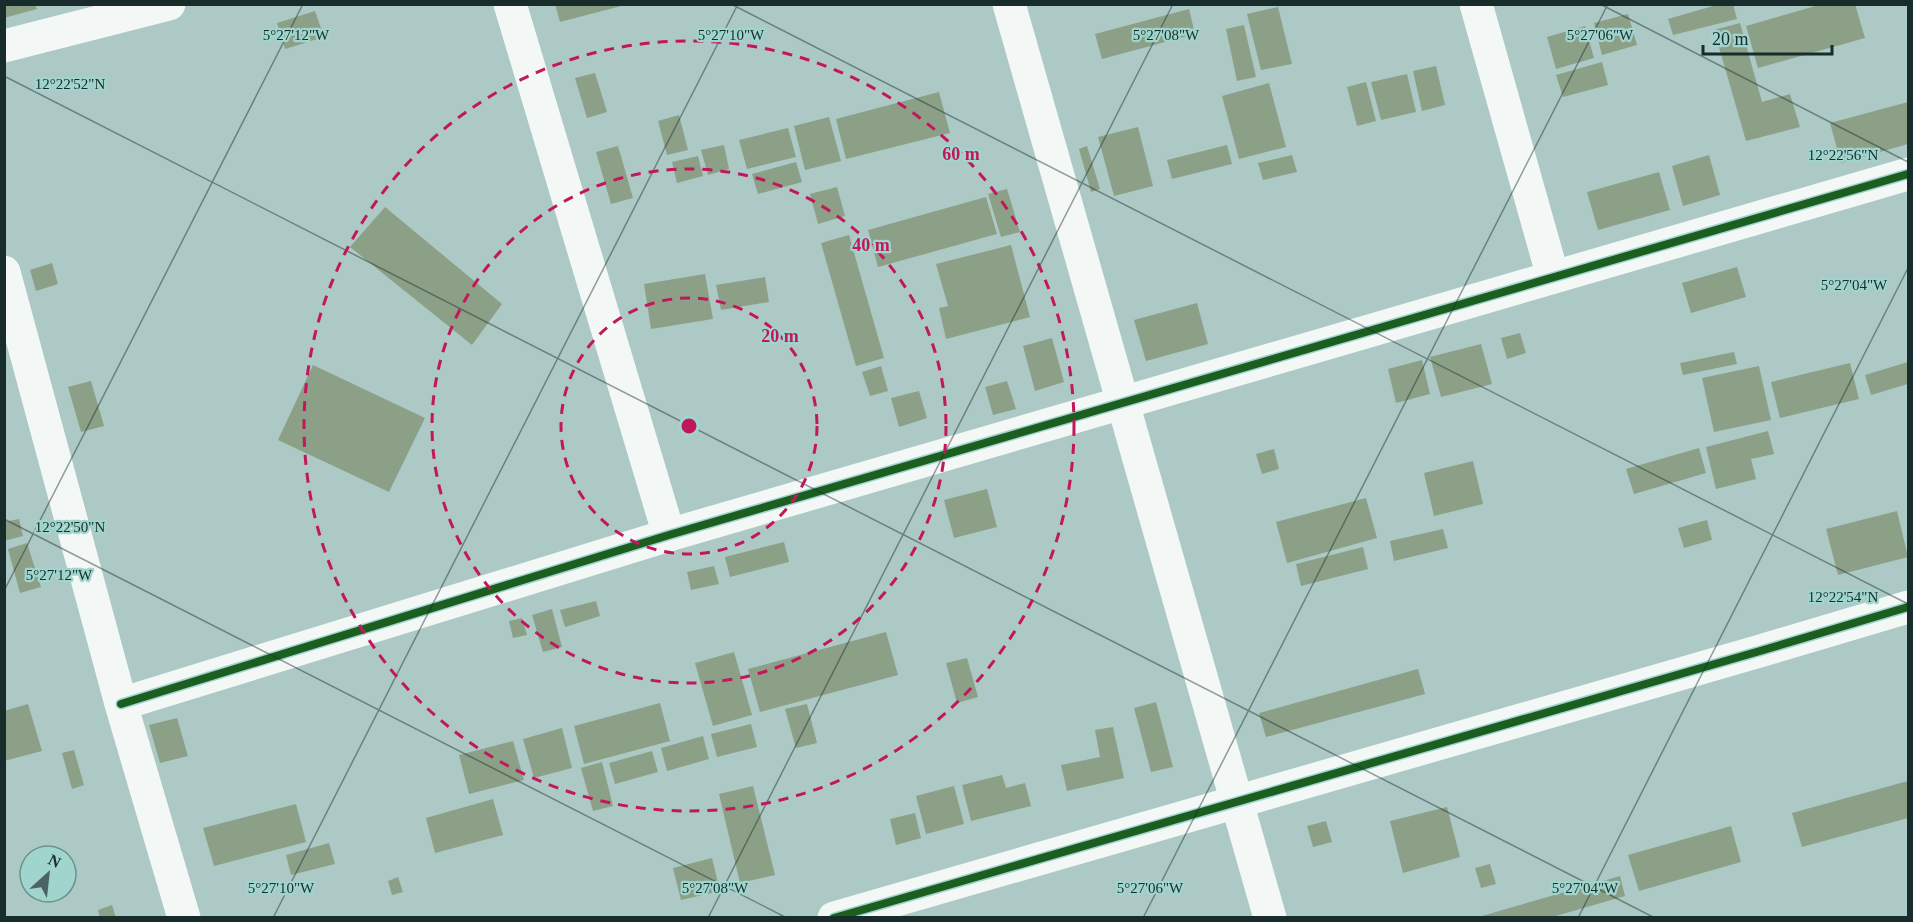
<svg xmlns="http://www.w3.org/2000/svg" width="1913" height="922" viewBox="0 0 1913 922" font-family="Georgia,serif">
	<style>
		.building { fill: #8ba087 }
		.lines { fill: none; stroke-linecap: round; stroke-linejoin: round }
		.minor { stroke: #f3f7f6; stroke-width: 33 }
		.cycleway-casing { stroke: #a0d5ce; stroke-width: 11 }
		.cycleway { stroke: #1b5e20; stroke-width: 8 }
		.ticks { fill: none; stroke: #182d2b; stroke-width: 1.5; stroke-opacity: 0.45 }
		.ring { fill: none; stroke: #c2185b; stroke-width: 3; stroke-dasharray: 10 8 }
		.ticks-label { font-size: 15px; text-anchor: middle; fill: #182d2b; stroke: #a0d5ce; stroke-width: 4.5; stroke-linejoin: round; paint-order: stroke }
		.centre { fill: #c2185b; stroke: #a0d5ce; stroke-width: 3 }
		.ring-label { font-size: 18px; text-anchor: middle; font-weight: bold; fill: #c2185b; stroke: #a0d5ce; stroke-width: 4.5; stroke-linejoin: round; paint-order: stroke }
	</style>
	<rect width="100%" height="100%" fill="#acc9c5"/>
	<g class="building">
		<polygon points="4,4 35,4 37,9 4,18"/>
		<polygon points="555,4 625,4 625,5 560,22"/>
		<polygon points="1720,4 1733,4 1737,19 1673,35 1668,19"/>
		<polygon points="1822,4 1855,4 1865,38 1758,68 1746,26"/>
		<polygon points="1278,7 1292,64 1261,70 1247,14"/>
		<polygon points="1189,9 1195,34 1102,59 1095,34"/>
		<polygon points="315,11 324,37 285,49 277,23"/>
		<polygon points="1628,14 1637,45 1602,55 1594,23"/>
		<polygon points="1740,23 1762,102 1790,94 1800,127 1746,141 1714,30"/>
		<polygon points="1244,25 1256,77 1237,81 1226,29"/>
		<polygon points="1585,26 1594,58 1556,69 1547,37"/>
		<polygon points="1602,62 1608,85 1563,97 1556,75"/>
		<polygon points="1436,66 1445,105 1422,111 1413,71"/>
		<polygon points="595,73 607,112 587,118 575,78"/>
		<polygon points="1407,74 1416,112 1381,120 1371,82"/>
		<polygon points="1366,82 1376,121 1357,126 1347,87"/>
		<polygon points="1269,83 1286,147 1239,159 1222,96"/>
		<polygon points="939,92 950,133 846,159 836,119"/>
		<polygon points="1908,102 1908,144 1841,163 1830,123"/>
		<polygon points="679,115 688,150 667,155 658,121"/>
		<polygon points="829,117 841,161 805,170 794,126"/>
		<polygon points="1138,127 1153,186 1114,196 1098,137"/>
		<polygon points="788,128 796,157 747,169 739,140"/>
		<polygon points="724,145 729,169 708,175 701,150"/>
		<polygon points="1227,145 1232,164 1172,179 1167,160"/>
		<polygon points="618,146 633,198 611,204 596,152"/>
		<polygon points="1087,146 1100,189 1091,192 1079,149"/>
		<polygon points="1292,155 1297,172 1263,180 1258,163"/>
		<polygon points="1709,155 1720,195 1683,206 1672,166"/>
		<polygon points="698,156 703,176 677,183 672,162"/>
		<polygon points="796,162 802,182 758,194 752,174"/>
		<polygon points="1659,172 1670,210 1598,230 1587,192"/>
		<polygon points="837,187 845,216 818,224 810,194"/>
		<polygon points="1007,189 1020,232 1001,237 988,194"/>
		<polygon points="986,197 997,234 878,267 868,230"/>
		<polygon points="385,207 502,304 472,345 350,247"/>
		<polygon points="849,235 884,358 856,366 821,243"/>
		<polygon points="1011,245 1030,317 946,339 939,308 948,306 936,264"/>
		<polygon points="52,263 58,284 36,291 30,270"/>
		<polygon points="1737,267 1746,297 1691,313 1682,283"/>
		<polygon points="705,274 713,319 651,329 644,284"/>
		<polygon points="765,277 769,302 721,310 716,285"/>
		<polygon points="1197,303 1208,344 1146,361 1134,320"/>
		<polygon points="1520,333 1526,353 1507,359 1501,338"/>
		<polygon points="1052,338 1064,382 1035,391 1023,346"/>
		<polygon points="1481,344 1492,384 1441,397 1430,357"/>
		<polygon points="1734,352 1737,364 1683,375 1680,363"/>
		<polygon points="1422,360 1430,394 1396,403 1388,369"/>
		<polygon points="1908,362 1908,384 1871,395 1865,375"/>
		<polygon points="1850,363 1859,399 1780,418 1771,382"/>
		<polygon points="313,365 425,418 389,492 278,440"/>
		<polygon points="881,366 888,391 870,396 862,372"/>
		<polygon points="1759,366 1771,420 1714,432 1702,378"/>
		<polygon points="91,381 104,426 81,432 68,387"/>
		<polygon points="1007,381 1016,409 993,415 985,387"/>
		<polygon points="919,391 927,418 899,427 891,398"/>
		<polygon points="1768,431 1774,454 1751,459 1756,479 1716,489 1706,447"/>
		<polygon points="1699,448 1706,473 1634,494 1626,469"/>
		<polygon points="1274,449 1279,469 1262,474 1256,454"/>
		<polygon points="1473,461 1483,504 1434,516 1424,473"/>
		<polygon points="987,489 997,527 954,538 944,500"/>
		<polygon points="1366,498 1377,538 1287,563 1276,522"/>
		<polygon points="1897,511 1908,557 1838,575 1826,529"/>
		<polygon points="19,519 23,536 4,541 4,522"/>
		<polygon points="1707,520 1712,540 1684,548 1678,528"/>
		<polygon points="1443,529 1448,548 1394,561 1390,541"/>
		<polygon points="784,542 789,562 730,577 725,557"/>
		<polygon points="27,543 41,587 20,593 8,549"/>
		<polygon points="1363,547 1368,569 1301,586 1296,564"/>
		<polygon points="714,566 719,584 691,590 687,572"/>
		<polygon points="596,601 600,616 565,627 560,610"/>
		<polygon points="552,609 562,647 543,652 532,615"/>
		<polygon points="522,618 527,635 513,638 509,621"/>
		<polygon points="886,632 898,675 760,712 748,669"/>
		<polygon points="734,652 752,715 713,726 695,663"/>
		<polygon points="967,658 978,697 957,703 946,663"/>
		<polygon points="1418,669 1425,694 1266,737 1259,713"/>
		<polygon points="1156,702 1173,767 1151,772 1134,708"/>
		<polygon points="660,703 670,741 584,764 574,726"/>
		<polygon points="28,704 42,751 4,761 4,711"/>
		<polygon points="807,704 817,743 796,748 785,709"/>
		<polygon points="177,718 188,756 160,763 149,725"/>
		<polygon points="751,724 757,747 717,757 711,734"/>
		<polygon points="1113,727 1124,778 1067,791 1061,765 1100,757 1095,730"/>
		<polygon points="562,728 572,768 534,778 523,739"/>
		<polygon points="703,736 709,759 667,771 661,748"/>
		<polygon points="513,741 524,780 469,794 459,755"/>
		<polygon points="74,750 84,785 72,789 62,753"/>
		<polygon points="652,751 658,772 615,784 609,763"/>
		<polygon points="602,762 613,806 593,811 581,768"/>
		<polygon points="1002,775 1006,788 1025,783 1031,806 971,821 962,785"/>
		<polygon points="1908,781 1908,818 1802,847 1792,813"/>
		<polygon points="753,786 775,875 740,883 719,794"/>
		<polygon points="954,786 964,824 926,834 916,796"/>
		<polygon points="493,799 503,835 435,853 426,818"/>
		<polygon points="296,804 306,842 214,866 203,828"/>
		<polygon points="1447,807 1460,857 1403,873 1390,821"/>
		<polygon points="915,813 921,838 896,845 890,819"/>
		<polygon points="1326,821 1332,842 1313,847 1307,826"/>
		<polygon points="1731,826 1741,862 1639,891 1628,855"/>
		<polygon points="329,843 335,864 291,875 286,855"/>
		<polygon points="712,858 720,891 681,900 673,868"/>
		<polygon points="1490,864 1496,884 1481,888 1475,868"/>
		<polygon points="1620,876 1625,896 1549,918 1475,918"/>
		<polygon points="398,877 403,892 392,895 388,881"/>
		<polygon points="112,905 116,918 100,918 98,910"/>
	</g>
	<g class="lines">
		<g class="minor">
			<polyline points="510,4 669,535"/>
			<polyline points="1009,4 1270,918"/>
			<polyline points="1476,4 1553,277"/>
			<polyline points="4,46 169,4"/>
			<polyline points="4,272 121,704 184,918"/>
			<polyline points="121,704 669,535 1908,174"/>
			<polyline points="834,918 1760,651 1908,607"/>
		</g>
		<defs>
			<g id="cycleway">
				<polyline points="121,704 669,535 1908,174"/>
				<polyline points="834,918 1760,651 1908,607"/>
			</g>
		</defs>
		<use href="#cycleway" class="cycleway-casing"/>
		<use href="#cycleway" class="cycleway"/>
	</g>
	<path class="ticks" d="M731 4 1908 604M1600 4 1908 162M4 76 1655 918M4 519 787 918M4 591 303 4M273 918 738 4M708 918 1173 4M1143 918 1608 4M1578 918 1908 268"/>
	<g class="ring">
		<circle cx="689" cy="426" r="128"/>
		<circle cx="689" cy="426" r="257"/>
		<circle cx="689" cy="426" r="385"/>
	</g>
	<g class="ticks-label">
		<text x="296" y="40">5°27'12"W</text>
		<text x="731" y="40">5°27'10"W</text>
		<text x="1166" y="40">5°27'08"W</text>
		<text x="1600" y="40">5°27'06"W</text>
		<text x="70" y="89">12°22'52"N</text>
		<text x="1843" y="160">12°22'56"N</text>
		<text x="1854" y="290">5°27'04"W</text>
		<text x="70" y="532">12°22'50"N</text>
		<text x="59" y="580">5°27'12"W</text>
		<text x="1843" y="602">12°22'54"N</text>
		<text x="281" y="893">5°27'10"W</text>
		<text x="715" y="893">5°27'08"W</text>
		<text x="1150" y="893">5°27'06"W</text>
		<text x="1585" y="893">5°27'04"W</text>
	</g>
	<circle cx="689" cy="426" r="9" class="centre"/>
	<g class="ring-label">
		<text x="961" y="160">60 m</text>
		<text x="871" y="251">40 m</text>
		<text x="780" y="342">20 m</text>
	</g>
	<rect width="1913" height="922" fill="none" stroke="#182d2b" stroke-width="12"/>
	<g transform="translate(48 874) rotate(27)"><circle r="28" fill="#a0d5ce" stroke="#6a928d" stroke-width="1.5"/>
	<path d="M0-4.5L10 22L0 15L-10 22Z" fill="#4c6461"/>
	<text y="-9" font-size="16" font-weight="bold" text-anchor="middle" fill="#182d2b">N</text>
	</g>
	<path d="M1703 45v9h129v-9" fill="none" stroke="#182d2b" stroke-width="3"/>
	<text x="1712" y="45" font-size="18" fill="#182d2b" stroke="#a0d5ce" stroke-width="4.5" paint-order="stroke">20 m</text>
</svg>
